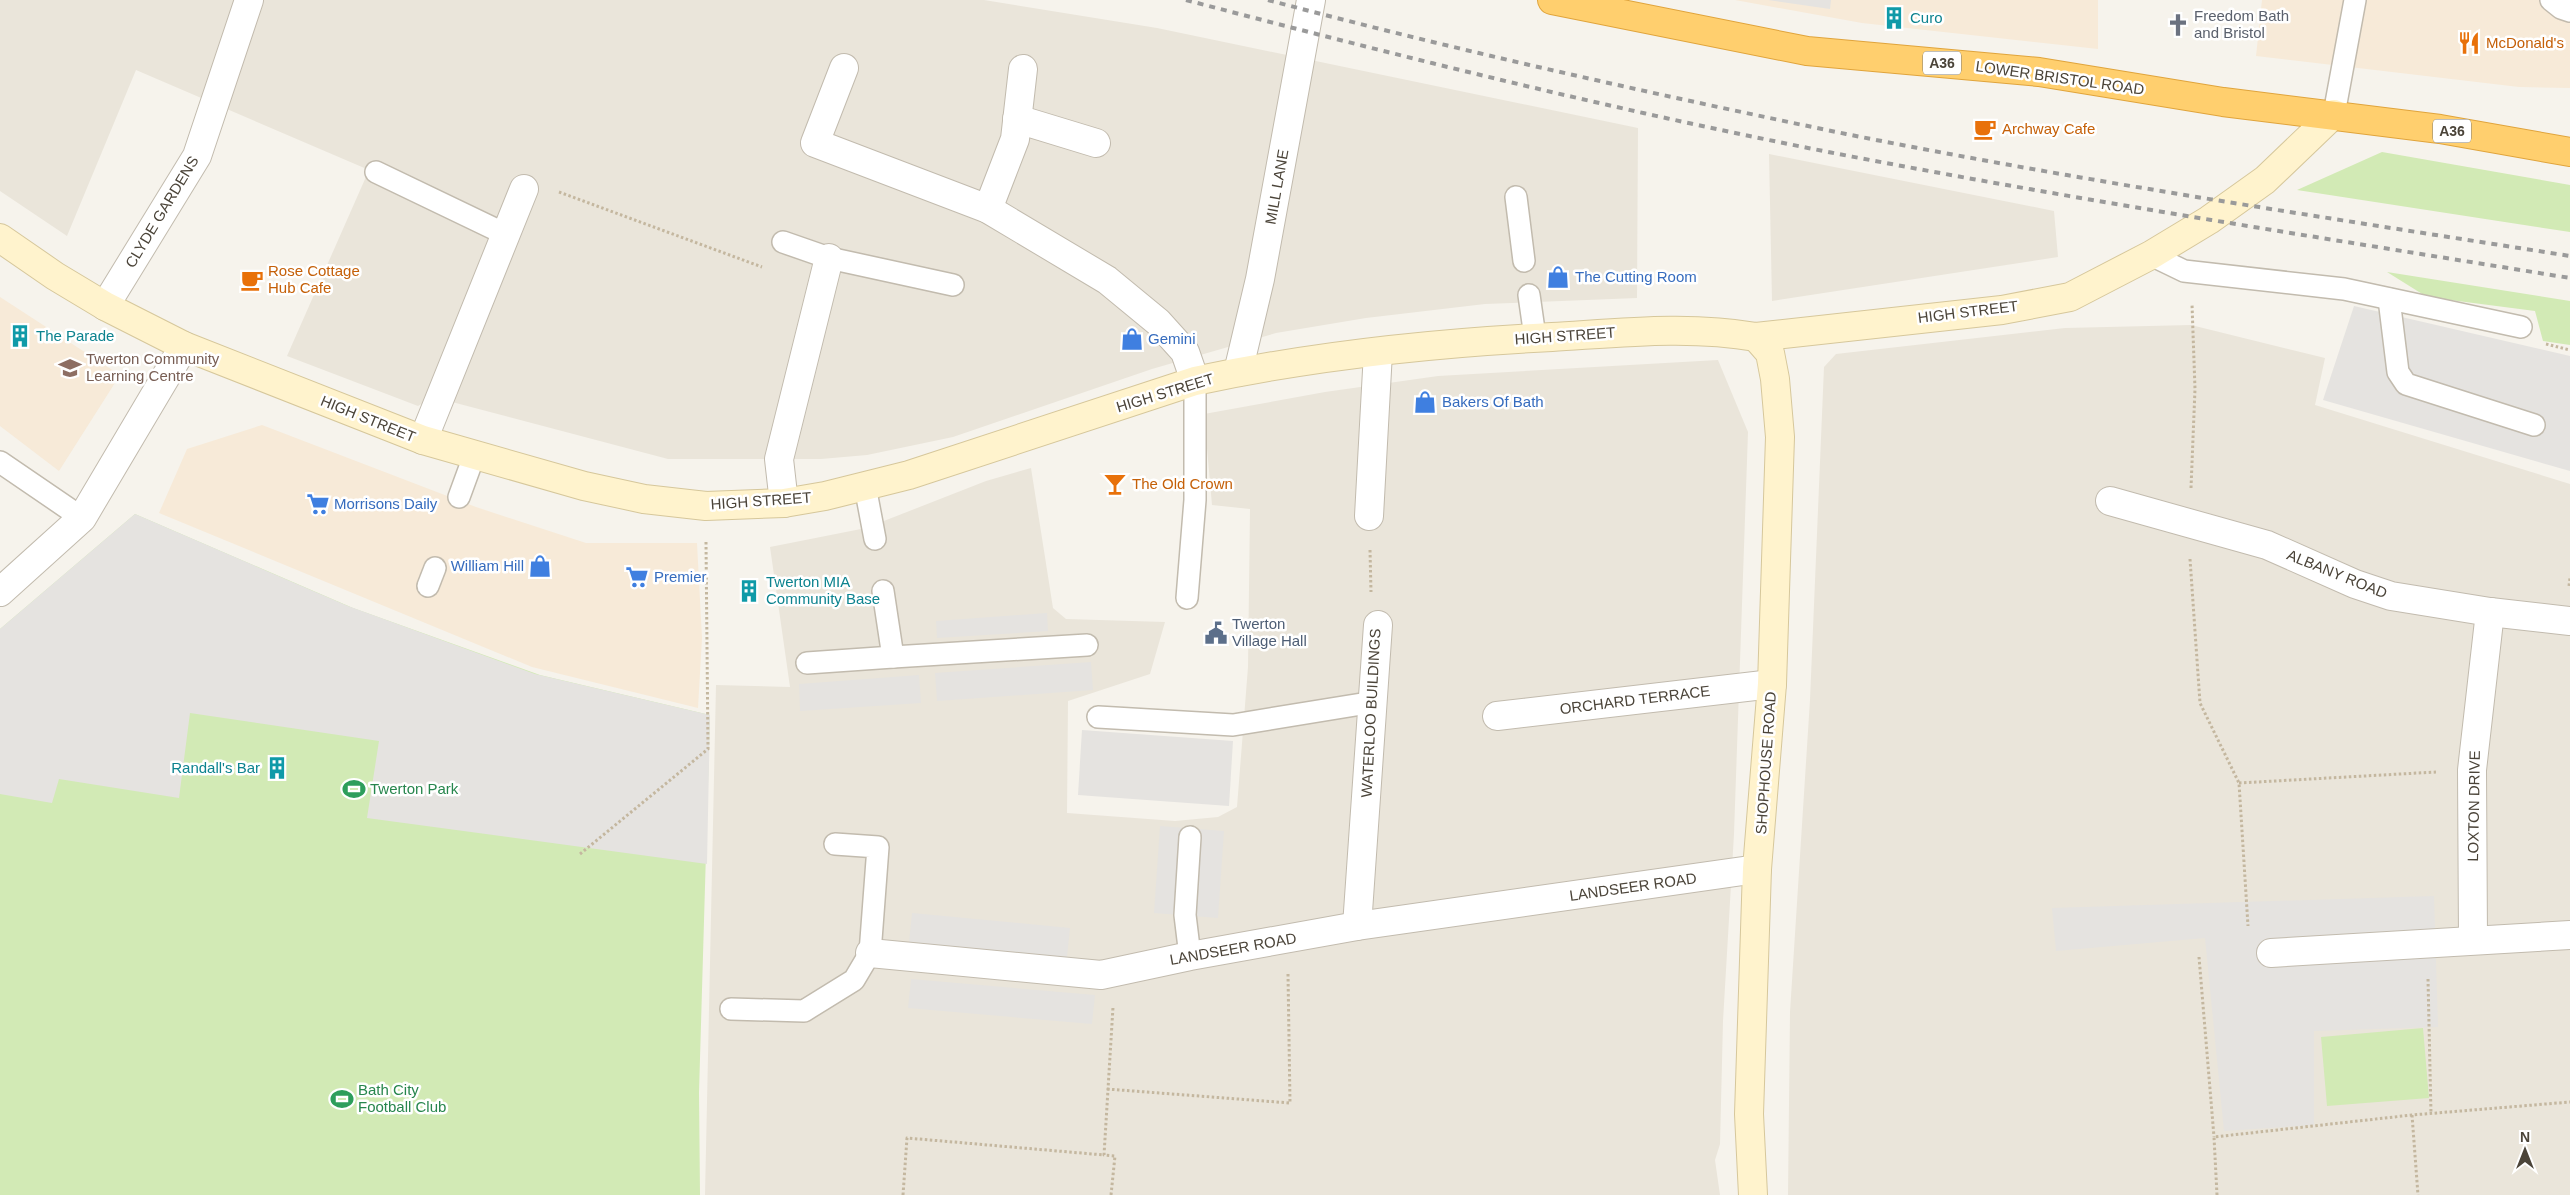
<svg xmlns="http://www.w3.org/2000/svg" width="2570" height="1195" viewBox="0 0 2570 1195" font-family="Arial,sans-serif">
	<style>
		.residential { fill: #eae5da }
		.commercial { fill: #f7ead8 }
		.green { fill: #d2eab5 }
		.parking { fill: #e5e3e0 }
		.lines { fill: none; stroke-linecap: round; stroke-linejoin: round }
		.lane-casing { stroke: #c2bbae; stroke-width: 24 }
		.street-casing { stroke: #c2bbae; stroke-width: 30 }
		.secondary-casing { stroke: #d6c79b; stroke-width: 30 }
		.highway-casing { stroke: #e0a43c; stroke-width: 30 }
		.path { stroke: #c4b79f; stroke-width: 3; stroke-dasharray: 2.5 2.5; stroke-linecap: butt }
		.lane { stroke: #fff; stroke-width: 21 }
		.street { stroke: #fff; stroke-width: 28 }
		.secondary { stroke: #fff3cd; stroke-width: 28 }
		.highway { stroke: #ffcf6e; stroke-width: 28 }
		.rail { stroke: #9a9a9a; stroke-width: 4; stroke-dasharray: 6 6; stroke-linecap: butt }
		.labels { text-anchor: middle; stroke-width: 5; stroke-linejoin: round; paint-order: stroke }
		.shield { fill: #fff; stroke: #817c74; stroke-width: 1 }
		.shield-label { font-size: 14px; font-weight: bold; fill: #4b4439 }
		.worship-label { font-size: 15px; fill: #5b616d; stroke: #fff; text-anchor: start }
		.culture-label { font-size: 15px; fill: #0d838f; stroke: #fff; text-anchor: start }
		.food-label { font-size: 15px; fill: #c56008; stroke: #fff; text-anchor: start }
		.street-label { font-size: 15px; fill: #4b4439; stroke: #fff }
		.shop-label { font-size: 15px; fill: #366cbe; stroke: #fff; text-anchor: start }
		.education-label { font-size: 15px; fill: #785e54; stroke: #fff; text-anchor: start }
		.service-label { font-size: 15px; fill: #4e5e75; stroke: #fff; text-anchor: start }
		.leisure-label { font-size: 15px; fill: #27864d; stroke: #fff; text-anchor: start }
	</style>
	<rect width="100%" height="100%" fill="#f6f3ec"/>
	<g class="residential">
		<polygon points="0,0 984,0 1157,28 1638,128 1637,298 1485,304 1366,318 1276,333 1152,369 953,437 867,455 821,459 668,459 433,397 418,406 287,356 369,170 136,70 67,236 0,191"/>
		<polygon points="1769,154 2054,211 2058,257 1772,301"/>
		<polygon points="2191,325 2325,358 2315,405 2570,484 2570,1195 1788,1195 1790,1012 1810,700 1824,367 1836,354 2065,328"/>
		<polygon points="1718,360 1748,432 1734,834 1723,1021 1720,1144 1715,1160 1720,1195 705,1195 716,685 790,687 770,547 866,528 986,481 1031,468 1053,608 1066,619 1165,622 1150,674 1068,701 1067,813 1175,821 1218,817 1237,807 1248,667 1250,509 1212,505 1204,414 1325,392 1438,376"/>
	</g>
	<g class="commercial">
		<polygon points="1735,0 2098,0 2098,49 1862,23"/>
		<polygon points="2262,0 2570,0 2570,88 2519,87 2256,56"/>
		<polygon points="0,297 120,375 59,471 0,426"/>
		<polygon points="262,425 476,507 586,543 697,543 702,638 698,708 532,667 159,513 187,449"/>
	</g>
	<g class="green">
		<polygon points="2382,152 2570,185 2570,232 2297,190"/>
		<polygon points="2387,272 2570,301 2570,345 2543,341 2535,311 2427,297"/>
		<polygon points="135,514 353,608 540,675 710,715 699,1093 700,1195 0,1195 0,629"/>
		<polygon points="2423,1028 2429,1098 2327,1106 2321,1037"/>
	</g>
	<g class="parking">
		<polygon points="1768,0 1831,0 1830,9"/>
		<polygon points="2354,306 2570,356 2570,471 2323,400"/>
		<polygon points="135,514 348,606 535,674 710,715 707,864 367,818 379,741 190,713 179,798 59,779 52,803 0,794 0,629"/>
		<polygon points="1047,613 1048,631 937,638 936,621"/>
		<polygon points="1091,662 1093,690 937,701 935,673"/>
		<polygon points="919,675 921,703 800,711 799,684"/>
		<polygon points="1082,730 1233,741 1229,806 1078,795"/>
		<polygon points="1160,826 1224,831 1218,918 1154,913"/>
		<polygon points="2434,896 2438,1027 2314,1031 2314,1125 2224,1131 2205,938 2056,951 2052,908"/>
		<polygon points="912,913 1070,928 1067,957 909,942"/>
		<polygon points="911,979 1095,995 1092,1024 908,1008"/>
	</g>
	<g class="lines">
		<defs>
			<g id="lane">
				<polyline points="2551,0 2561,8 2570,11"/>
				<polyline points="2334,114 2355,0"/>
				<polyline points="376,172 505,234"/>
				<polyline points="1516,197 1524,261"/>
				<polyline points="783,242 829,258 953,285"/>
				<polyline points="2151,255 2184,271 2344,289 2521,327"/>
				<polyline points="1529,295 1535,337"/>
				<polyline points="2389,299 2398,372 2406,384 2534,425"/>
				<polyline points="0,462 82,518"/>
				<polyline points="865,486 875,539"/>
				<polyline points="459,497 474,456"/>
				<polyline points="428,586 435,568"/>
				<polyline points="883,591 893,657 1087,645"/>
				<polyline points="1187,598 1195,500 1195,381"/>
				<polyline points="807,663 893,657"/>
				<polyline points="1098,717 1233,725 1374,702"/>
				<polyline points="1190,837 1185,915 1190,956"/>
				<polyline points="731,1009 804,1011 854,980 870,953 878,847 835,844"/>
			</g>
			<g id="street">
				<polyline points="844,68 815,143 988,209 1107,280 1158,322 1185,352 1195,381"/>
				<polyline points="1017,119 1096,143"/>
				<polyline points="988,209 1015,139 1023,69"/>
				<polyline points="105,306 197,156 249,0"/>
				<polyline points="1238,372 1260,279 1311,0"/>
				<polyline points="423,440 524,189"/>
				<polyline points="2110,501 2267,545 2355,584 2391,596 2490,612 2570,621"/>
				<polyline points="784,503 779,459 829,258"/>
				<polyline points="1369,516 1378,352"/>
				<polyline points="0,592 82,518 184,346"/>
				<polyline points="1497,716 1772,684"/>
				<polyline points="1357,926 1378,625"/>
				<polyline points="2473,940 2472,770 2490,612"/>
				<polyline points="870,953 1101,975 1190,956 1357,926 1757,869"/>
				<polyline points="2271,953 2570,935"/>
			</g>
			<g id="secondary">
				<path d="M0 238 55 276 105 306 184 346 423 440 584 486 644 499 706 506 784 503 825 496 909 475 1195 381C1311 356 1433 343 1552 337 1619 333 1689 325 1756 337L2002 310 2070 297 2151 255 2209 220 2265 180 2334 114"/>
				<polyline points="1753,1195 1749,1114 1757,869 1772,684 1780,437 1775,379 1770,353 1756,337"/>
			</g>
			<polyline id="highway" points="1552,0 1807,51 2039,72 2223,102 2440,129 2570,152"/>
		</defs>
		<use href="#lane" class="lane-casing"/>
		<use href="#street" class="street-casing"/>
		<use href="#secondary" class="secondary-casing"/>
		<use href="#highway" class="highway-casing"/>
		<g class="path">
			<polyline points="559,192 762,267"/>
			<polyline points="2546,344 2570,350"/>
			<polyline points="2191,488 2195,389 2192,304"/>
			<polyline points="1370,550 1371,592"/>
			<polyline points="2190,559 2200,703 2239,783 2248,926"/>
			<polyline points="2569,586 2570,578"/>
			<polyline points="2239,783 2436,772"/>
			<polyline points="580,854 708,749 706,542"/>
			<polyline points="2199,957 2214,1137"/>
			<polyline points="2428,979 2431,1114"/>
			<polyline points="1107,1089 1290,1103 1288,974"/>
			<polyline points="2412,1115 2418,1195"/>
			<polyline points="903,1195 907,1138 1104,1155"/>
			<polyline points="1111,1195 1115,1156 1104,1155 1113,1007"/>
			<polyline points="2217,1195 2214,1137 2412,1115 2570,1102"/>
		</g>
		<use href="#lane" class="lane"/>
		<use href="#street" class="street"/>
		<use href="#secondary" class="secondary"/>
		<use href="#highway" class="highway"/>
		<g class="rail">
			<path d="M1186 0C1406 58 1626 113 1849 156 2089 202 2329 239 2570 278"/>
			<path d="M1268 0C1459 51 1653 94 1846 134 2086 182 2329 218 2570 256"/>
		</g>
	</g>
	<defs>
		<symbol id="building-bare" viewBox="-9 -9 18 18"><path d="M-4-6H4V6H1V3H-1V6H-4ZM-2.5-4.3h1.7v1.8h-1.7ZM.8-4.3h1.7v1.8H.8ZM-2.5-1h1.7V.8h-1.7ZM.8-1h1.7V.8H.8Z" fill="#0f9aa8" stroke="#fff" stroke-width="2.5" paint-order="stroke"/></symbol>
		<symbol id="church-bare" viewBox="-9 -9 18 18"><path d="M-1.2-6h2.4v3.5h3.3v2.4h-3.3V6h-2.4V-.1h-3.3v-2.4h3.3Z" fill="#6b7280" stroke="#fff" stroke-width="2.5" paint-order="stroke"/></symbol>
		<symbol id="restaurant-bare" viewBox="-9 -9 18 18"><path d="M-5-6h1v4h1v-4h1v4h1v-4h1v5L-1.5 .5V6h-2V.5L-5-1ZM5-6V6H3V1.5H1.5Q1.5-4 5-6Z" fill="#e8710a" stroke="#fff" stroke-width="2.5" paint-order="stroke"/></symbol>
		<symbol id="cafe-bare" viewBox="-9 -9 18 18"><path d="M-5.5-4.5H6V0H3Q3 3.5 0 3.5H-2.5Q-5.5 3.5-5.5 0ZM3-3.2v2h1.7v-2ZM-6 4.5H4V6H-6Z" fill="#e8710a" stroke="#fff" stroke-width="2.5" paint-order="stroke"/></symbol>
		<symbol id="shop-bare" viewBox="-9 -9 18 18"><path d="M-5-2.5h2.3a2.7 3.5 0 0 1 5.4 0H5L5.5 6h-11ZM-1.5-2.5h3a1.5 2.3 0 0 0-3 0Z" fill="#3f7fe0" stroke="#fff" stroke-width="2.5" paint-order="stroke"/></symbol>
		<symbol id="university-bare" viewBox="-9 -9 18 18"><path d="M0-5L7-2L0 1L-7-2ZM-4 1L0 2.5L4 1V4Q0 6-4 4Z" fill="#8d6e63" stroke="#fff" stroke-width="2.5" paint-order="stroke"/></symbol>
		<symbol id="bar-bare" viewBox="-9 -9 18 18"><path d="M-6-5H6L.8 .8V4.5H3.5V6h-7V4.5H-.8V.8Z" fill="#e8710a" stroke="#fff" stroke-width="2.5" paint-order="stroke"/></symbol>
		<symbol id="supermarket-bare" viewBox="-9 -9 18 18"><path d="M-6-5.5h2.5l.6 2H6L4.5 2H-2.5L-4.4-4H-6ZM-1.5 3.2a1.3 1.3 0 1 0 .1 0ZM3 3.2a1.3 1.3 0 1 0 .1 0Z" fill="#3f7fe0" stroke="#fff" stroke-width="2.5" paint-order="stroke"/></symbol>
		<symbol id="civic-bare" viewBox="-9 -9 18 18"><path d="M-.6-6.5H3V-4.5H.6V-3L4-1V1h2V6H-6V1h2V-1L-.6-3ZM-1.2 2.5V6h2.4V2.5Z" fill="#5c6f8a" stroke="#fff" stroke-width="2.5" paint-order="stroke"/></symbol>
		<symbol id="stadium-bare" viewBox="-9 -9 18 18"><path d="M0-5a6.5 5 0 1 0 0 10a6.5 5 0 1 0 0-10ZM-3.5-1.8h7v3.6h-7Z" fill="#2e9e5b" stroke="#fff" stroke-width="2.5" paint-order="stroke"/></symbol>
	</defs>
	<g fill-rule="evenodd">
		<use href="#building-bare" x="1878" y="2" width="32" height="32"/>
		<use href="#church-bare" x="2162" y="9" width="32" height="32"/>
		<use href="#restaurant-bare" x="2453" y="27" width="32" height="32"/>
		<use href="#cafe-bare" x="1969" y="113" width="32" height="32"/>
		<use href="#shop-bare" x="1542" y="261" width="32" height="32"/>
		<use href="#cafe-bare" x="236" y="264" width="32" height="32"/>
		<use href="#building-bare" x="4" y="320" width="32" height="32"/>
		<use href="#shop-bare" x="1116" y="323" width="32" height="32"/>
		<use href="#university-bare" x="54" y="352" width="32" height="32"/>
		<use href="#shop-bare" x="1409" y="386" width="32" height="32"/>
		<use href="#bar-bare" x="1099" y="468" width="32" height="32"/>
		<use href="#supermarket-bare" x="302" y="488" width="32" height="32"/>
		<use href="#shop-bare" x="524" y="550" width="32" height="32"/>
		<use href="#supermarket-bare" x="621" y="561" width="32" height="32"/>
		<use href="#building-bare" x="733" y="575" width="32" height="32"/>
		<use href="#civic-bare" x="1200" y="617" width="32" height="32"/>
		<use href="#building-bare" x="261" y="752" width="32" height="32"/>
		<use href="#stadium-bare" x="338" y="773" width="32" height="32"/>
		<use href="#stadium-bare" x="326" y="1083" width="32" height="32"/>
	</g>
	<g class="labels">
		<g class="shield">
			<rect x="1923" y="51.5" width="38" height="23" rx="4"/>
			<rect x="2433" y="119.5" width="38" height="23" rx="4"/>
		</g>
		<g class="shield-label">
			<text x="1942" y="68">A36</text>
			<text x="2452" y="136">A36</text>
		</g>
		<g class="worship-label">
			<text x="2194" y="21">Freedom Bath<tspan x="2194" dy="17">and Bristol</tspan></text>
		</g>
		<g class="culture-label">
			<text x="1910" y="23">Curo</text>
			<text x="36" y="341">The Parade</text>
			<text x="766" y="587">Twerton MIA<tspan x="766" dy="17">Community Base</tspan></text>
			<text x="260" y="773" text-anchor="end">Randall's Bar</text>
		</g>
		<g class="food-label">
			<text x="2486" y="48">McDonald's</text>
			<text x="2002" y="134">Archway Cafe</text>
			<text x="268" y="276">Rose Cottage<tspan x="268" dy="17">Hub Cafe</tspan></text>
			<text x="1132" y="489">The Old Crown</text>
		</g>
		<g class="street-label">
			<text transform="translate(2060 78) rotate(8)" y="5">LOWER BRISTOL ROAD</text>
			<text transform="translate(1277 187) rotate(-80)" y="5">MILL LANE</text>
			<text transform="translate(162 212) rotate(-59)" y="5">CLYDE GARDENS</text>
			<text transform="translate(1968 312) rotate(-7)" y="5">HIGH STREET</text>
			<text transform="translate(1565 336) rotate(-4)" y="5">HIGH STREET</text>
			<text transform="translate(1165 393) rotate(-17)" y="5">HIGH STREET</text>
			<text transform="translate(368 419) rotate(22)" y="5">HIGH STREET</text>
			<text transform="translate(761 501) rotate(-4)" y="5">HIGH STREET</text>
			<text transform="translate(2337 574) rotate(22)" y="5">ALBANY ROAD</text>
			<text transform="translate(1635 700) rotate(-7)" y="5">ORCHARD TERRACE</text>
			<text transform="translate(1371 713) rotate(-87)" y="5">WATERLOO BUILDINGS</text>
			<text transform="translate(1766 763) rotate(-86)" y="5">SHOPHOUSE ROAD</text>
			<text transform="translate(2474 806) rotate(-89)" y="5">LOXTON DRIVE</text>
			<text transform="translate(1633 887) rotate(-8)" y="5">LANDSEER ROAD</text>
			<text transform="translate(1233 949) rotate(-10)" y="5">LANDSEER ROAD</text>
		</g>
		<g class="shop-label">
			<text x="1575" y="282">The Cutting Room</text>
			<text x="1148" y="344">Gemini</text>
			<text x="1442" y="407">Bakers Of Bath</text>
			<text x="334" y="509">Morrisons Daily</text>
			<text x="524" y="571" text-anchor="end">William Hill</text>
			<text x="654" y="582">Premier</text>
		</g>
		<g class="education-label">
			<text x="86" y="364">Twerton Community<tspan x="86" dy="17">Learning Centre</tspan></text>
		</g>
		<g class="service-label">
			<text x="1232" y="629">Twerton<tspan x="1232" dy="17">Village Hall</tspan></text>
		</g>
		<g class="leisure-label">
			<text x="370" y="794">Twerton Park</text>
			<text x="358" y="1095">Bath City<tspan x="358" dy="17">Football Club</tspan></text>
		</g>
	</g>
	<g transform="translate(2525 1150)" stroke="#ffffff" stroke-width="4" paint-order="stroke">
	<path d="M0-4L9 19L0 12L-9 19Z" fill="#4b4439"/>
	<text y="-8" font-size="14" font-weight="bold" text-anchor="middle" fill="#4b4439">N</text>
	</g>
</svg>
